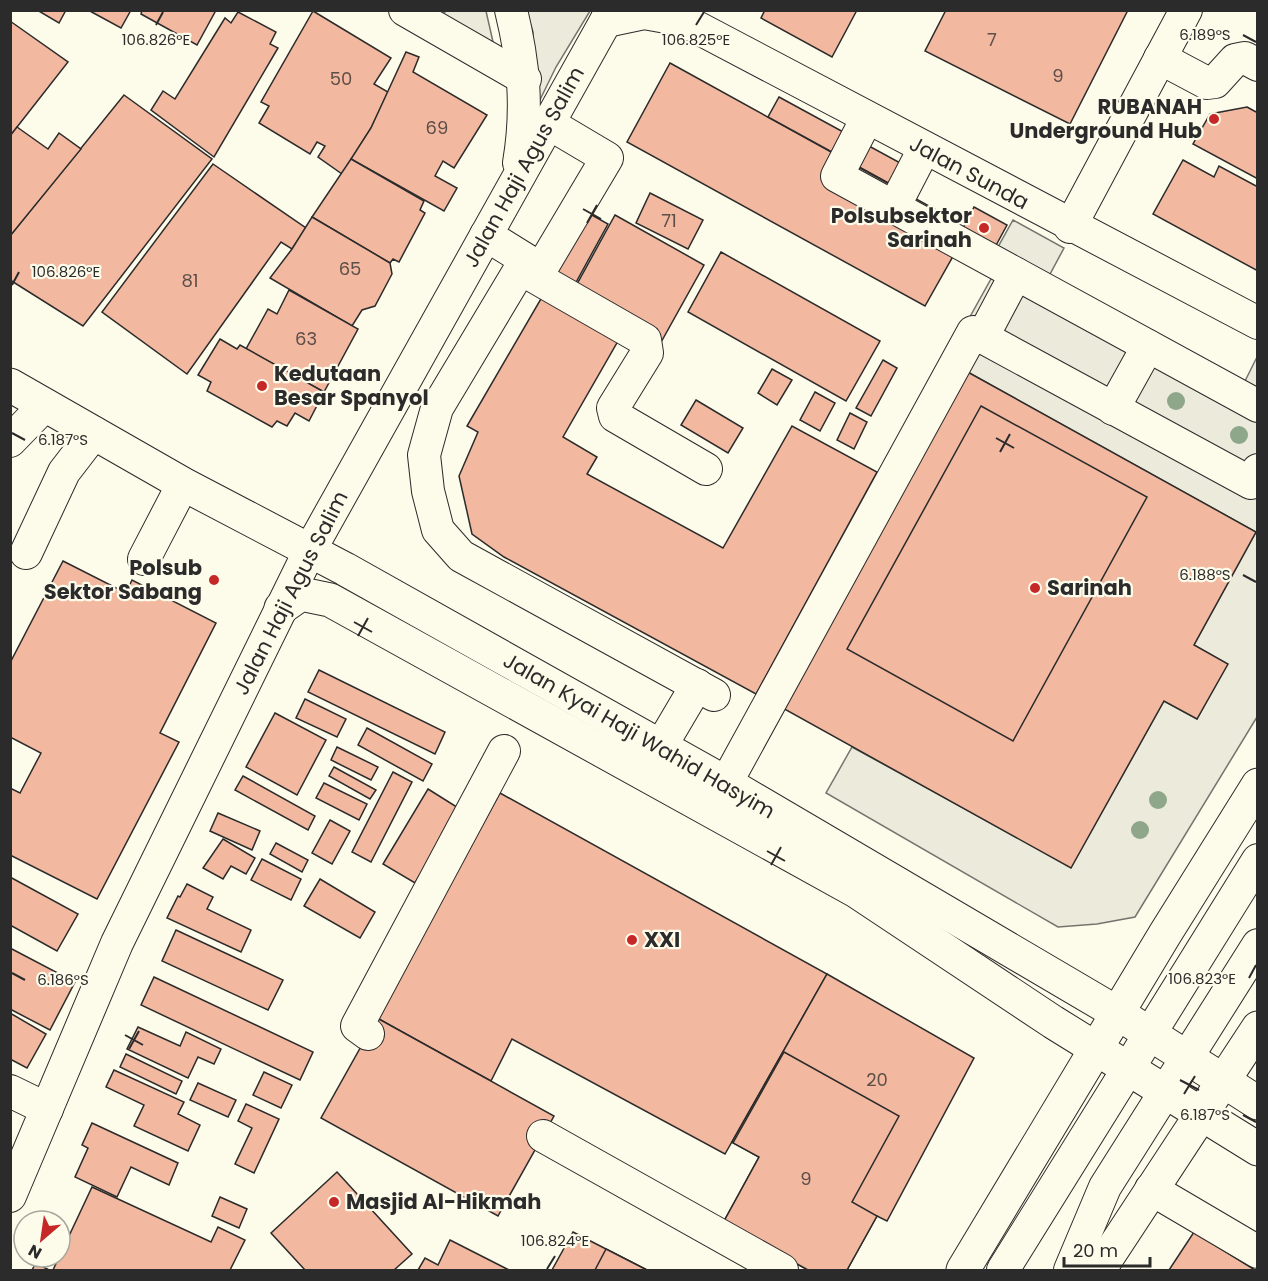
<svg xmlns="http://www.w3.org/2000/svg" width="1268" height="1281" viewBox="0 0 1268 1281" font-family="Poppins,sans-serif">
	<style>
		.green { fill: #ecebdb; stroke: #74746e; stroke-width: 1.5 }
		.parking { fill: #eceadb; stroke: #74746e; stroke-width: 1.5 }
		.building { fill: #f2b8a0; stroke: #2b2b2b; stroke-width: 1.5 }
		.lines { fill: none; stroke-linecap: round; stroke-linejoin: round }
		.minor-casing { stroke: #2b2b2b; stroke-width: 34 }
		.major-casing { stroke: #2b2b2b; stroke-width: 35 }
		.minor { stroke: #fdfbea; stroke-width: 32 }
		.major { stroke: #fdfbea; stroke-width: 33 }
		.tree { fill: #8ea78a }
		.ticks { fill: none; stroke: #2b2b2b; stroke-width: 2 }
		.poi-dot { fill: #c62828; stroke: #fdfbea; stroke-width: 2 }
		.labels { text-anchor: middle; stroke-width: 4.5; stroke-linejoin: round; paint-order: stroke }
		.number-label { font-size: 18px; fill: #5d4e48 }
		.poi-label { font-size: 21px; font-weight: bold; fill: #2b2b2b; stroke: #fdfbea; text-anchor: start }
		.street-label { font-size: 21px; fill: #2b2b2b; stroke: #fdfbea }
		.ticks-label { font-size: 15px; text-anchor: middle; fill: #2b2b2b; stroke: #fdfbea; stroke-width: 4.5; stroke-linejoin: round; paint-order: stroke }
	</style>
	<rect width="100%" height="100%" fill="#fdfbea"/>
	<g class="green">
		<polygon points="446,11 486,11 496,55 437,20"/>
		<polygon points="526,11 590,11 556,67 534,112 533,32"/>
	</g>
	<polygon class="parking" points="1013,220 1064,248 1048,278 1243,385 1257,357 1257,717 1135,917 1097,924 1058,927 826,793 852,747 1071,867 1164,701 1197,719 1227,664 1194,645 1256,532 946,360 992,277 984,272"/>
	<g class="building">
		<polygon points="37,10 66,10 59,23"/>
		<polygon points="88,10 131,10 121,28"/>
		<polygon points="142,10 212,10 215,12 197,45 141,14"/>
		<polygon points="765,10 857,10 832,57 761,18"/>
		<polygon points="946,10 1128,10 1070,124 925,51"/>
		<polygon points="313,11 391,58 374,84 388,92 371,128 342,174 318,157 325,146 317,142 310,154 259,123 269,106 261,102"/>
		<polygon points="238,12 276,32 270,44 278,48 214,157 151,110 163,91 175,99 225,18 231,23"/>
		<polygon points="10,21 68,62 10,136"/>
		<polygon points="406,52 419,57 413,72 487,115 454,168 443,161 435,176 457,188 444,211 351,159 371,128"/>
		<polygon points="670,63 949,217 936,240 956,251 925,306 627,142"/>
		<polygon points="124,95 212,159 83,326 10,280 10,236"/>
		<polygon points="779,97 926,177 914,197 768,117"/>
		<polygon points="1247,107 1258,113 1258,179 1193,144 1210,114"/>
		<polygon points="17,127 48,149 59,133 81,149 10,236 10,136"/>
		<polygon points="351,159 424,201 420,210 425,213 399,262 393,259 390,263 312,217"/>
		<polygon points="1183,160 1214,177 1219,166 1258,187 1258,271 1153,214"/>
		<polygon points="213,164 306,228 292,249 281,242 187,374 102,312"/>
		<polygon points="650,193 703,220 688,249 636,223"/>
		<polygon points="974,207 1007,225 994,249 961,232"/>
		<polygon points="583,210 608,224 574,286 548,272"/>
		<polygon points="615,215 704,265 660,344 571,295"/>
		<polygon points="312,217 390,263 392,274 375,306 362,310 352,326 270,278 292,249"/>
		<polygon points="721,252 880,341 846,401 688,312"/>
		<polygon points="289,290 358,329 324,392 246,349 268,309 277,314"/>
		<polygon points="542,297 618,341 563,437 597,457 587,474 723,548 792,426 877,472 756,694 504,557 472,534 459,476 478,432 467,426"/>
		<polygon points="220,339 237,349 240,345 324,392 309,421 295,413 287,426 277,421 272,427 207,391 211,382 198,375"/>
		<polygon points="883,360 897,368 871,416 856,408"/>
		<polygon points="772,369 792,380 777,405 758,393"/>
		<polygon points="964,370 1256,532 1194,645 1228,664 1197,719 1164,701 1071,868 779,706"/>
		<polygon points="815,392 835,403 820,431 800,420"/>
		<polygon points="696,400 743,428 728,453 681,425"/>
		<polygon points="981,406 1147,497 1013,741 847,649"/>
		<polygon points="850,413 867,422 854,449 837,440"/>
		<polygon points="63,561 126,593 132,580 216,623 160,733 179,742 97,899 10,855 10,788 20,793 41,753 10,737 10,663"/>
		<polygon points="319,670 445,732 435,754 308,692"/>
		<polygon points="305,699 346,719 337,737 296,718"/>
		<polygon points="275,713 326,740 297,795 246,767"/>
		<polygon points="367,728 432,764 423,781 358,745"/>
		<polygon points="337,747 378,767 371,780 331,760"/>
		<polygon points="334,767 376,790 370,799 329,776"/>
		<polygon points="393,772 412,782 371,862 352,852"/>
		<polygon points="243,776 315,816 308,830 235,790"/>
		<polygon points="324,783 367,804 359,820 316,798"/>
		<polygon points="428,789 460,809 415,883 383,864"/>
		<polygon points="500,793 827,974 725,1154 512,1039 491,1081 377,1018"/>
		<polygon points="218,813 260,831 252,850 210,831"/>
		<polygon points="330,820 350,831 332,864 312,853"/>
		<polygon points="223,839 255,858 246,874 231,866 223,879 203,868"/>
		<polygon points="276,843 308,860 302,872 270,854"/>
		<polygon points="262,859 301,879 291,900 251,880"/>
		<polygon points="10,877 78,914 57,951 10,925"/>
		<polygon points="320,879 375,912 360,938 304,906"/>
		<polygon points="187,884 213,897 207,909 251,930 241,952 167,918 178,896 180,897"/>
		<polygon points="176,930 283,980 268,1010 162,961"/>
		<polygon points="10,948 75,982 50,1030 10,1009"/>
		<polygon points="827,974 974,1058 887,1221 877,1216 847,1270 808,1270 723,1223 759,1157 732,1142"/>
		<polygon points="154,977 313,1052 300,1080 141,1005"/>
		<polygon points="10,1013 46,1034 27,1068 10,1059"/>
		<polygon points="377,1018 554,1116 498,1216 321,1118"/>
		<polygon points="138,1027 180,1046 186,1032 221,1049 214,1064 198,1057 188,1078 127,1049"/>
		<polygon points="784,1052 899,1116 852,1202 877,1216 847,1270 808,1270 723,1223 759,1157 733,1143"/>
		<polygon points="126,1054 182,1081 176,1094 120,1067"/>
		<polygon points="114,1070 184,1102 178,1114 200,1125 188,1151 134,1126 144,1105 106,1087"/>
		<polygon points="264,1072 292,1085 281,1108 253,1095"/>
		<polygon points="198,1083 236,1100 228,1117 190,1100"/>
		<polygon points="246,1104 279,1119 254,1173 235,1164 252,1128 238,1121"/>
		<polygon points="92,1123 178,1163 169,1185 131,1167 117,1197 75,1177 88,1148 82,1145"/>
		<polygon points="337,1172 412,1254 394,1270 305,1270 271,1233"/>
		<polygon points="92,1187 211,1242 218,1227 245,1240 230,1270 53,1270"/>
		<polygon points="220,1197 247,1209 239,1228 212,1216"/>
		<polygon points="573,1232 606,1249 647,1270 552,1270"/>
		<polygon points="1194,1232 1255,1270 1169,1270"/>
		<polygon points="450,1240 509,1270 418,1270 425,1258 438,1265"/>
		<polygon points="606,1249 647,1270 595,1270"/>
		<polygon points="36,1263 49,1270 32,1270"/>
	</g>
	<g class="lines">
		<defs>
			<g id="minor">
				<polyline points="405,10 525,79"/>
				<path d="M511 10C524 63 528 109 519 163"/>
				<polyline points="606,21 644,13 683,20 1258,323"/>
				<polyline points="1160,58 1207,83 1215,82 1235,60 1245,58 1258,65"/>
				<polyline points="867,118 837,176 1258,406"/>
				<polyline points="894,207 924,149"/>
				<polyline points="1070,227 1186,10"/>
				<polyline points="486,235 541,269 607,158 548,123"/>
				<polyline points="982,338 1016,274"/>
				<polyline points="1113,409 1148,346"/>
				<polyline points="10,441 45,405"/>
				<polyline points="706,469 615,416 613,408 647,353 645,340 528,273 519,271 437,408 424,455 428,491 438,530 461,556 714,695"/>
				<polyline points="26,553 64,472 94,433"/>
				<polyline points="144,559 183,484"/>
				<polyline points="661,746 697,685"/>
				<polyline points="726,783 973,332 1251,483 1258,470"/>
				<polyline points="368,1034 357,1026 504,751"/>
				<polyline points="10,1091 47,1109"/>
				<polyline points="543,1136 782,1270"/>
				<polyline points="1151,1189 1258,1252"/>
				<polyline points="10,1196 117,943 310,550 612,10"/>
				<polyline points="1003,1270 1258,860"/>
				<polyline points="1070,1270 1105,1187 1258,945"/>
			</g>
			<g id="major">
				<polyline points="10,385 183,484 345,569 726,783 1119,1014 1258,1103"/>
				<polyline points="281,608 301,594 330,600 856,891 1053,1022 1258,1149"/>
				<polyline points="963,1270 1165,934 1258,785"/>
				<polyline points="1099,1270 1258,1028"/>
			</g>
		</defs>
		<use href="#minor" class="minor-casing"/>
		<use href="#major" class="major-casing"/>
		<use href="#minor" class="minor"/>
		<use href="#major" class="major"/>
	</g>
	<g class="tree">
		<circle cx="1176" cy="401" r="9"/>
		<circle cx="1239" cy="435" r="9"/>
		<circle cx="1158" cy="800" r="9"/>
		<circle cx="1140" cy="830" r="9"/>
	</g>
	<path class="ticks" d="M156 25 163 12M696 25 704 12M1243 35 1256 42M583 209 601 219M587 223 597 205M12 285 19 272M12 433 25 440M996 438 1014 448M1000 452 1010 434M1243 575 1256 582M354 622 372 632M358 636 368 618M767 851 785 861M771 865 781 847M12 973 25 980M1249 978 1256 965M125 1035 143 1045M129 1049 139 1031M1180 1080 1199 1090M1184 1094 1195 1076M1243 1115 1256 1122M547 1269 555 1256"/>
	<g class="poi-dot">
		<circle cx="1214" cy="119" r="6"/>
		<circle cx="984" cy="228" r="6"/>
		<circle cx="262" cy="386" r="6"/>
		<circle cx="214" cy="580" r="6"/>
		<circle cx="1035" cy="588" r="6"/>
		<circle cx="632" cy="940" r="6"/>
		<circle cx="334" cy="1202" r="6"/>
	</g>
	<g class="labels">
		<g class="number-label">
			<text x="992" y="46">7</text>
			<text x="1058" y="82">9</text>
			<text x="341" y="85">50</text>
			<text x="437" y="134">69</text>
			<text x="669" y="227">71</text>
			<text x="350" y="275">65</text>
			<text x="190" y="287">81</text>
			<text x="306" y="345">63</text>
			<text x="877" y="1086">20</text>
			<text x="806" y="1185">9</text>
		</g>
		<g class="poi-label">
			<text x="1202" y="114" text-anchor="end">RUBANAH<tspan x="1202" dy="24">Underground Hub</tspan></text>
			<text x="972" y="223" text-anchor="end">Polsubsektor<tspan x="972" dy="24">Sarinah</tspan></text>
			<text x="274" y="381">Kedutaan<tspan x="274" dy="24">Besar Spanyol</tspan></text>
			<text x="202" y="575" text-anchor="end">Polsub<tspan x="202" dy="24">Sektor Sabang</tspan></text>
			<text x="1047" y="595">Sarinah</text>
			<text x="644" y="947">XXI</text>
			<text x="346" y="1209">Masjid Al-Hikmah</text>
		</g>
		<g class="street-label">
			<text transform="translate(524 167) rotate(-61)" y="7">Jalan Haji Agus Salim</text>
			<text transform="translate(969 173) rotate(28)" y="7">Jalan Sunda</text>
			<text transform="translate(291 593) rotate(-63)" y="7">Jalan Haji Agus Salim</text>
			<text transform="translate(639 736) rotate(30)" y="7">Jalan Kyai Haji Wahid Hasyim</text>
		</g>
	</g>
	<g class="ticks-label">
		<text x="1205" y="40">6.189°S</text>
		<text x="156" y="45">106.826°E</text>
		<text x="696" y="45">106.825°E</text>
		<text x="66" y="277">106.826°E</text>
		<text x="63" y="445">6.187°S</text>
		<text x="1205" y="580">6.188°S</text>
		<text x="1202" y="984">106.823°E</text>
		<text x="63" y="985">6.186°S</text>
		<text x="1205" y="1120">6.187°S</text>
		<text x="555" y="1246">106.824°E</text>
	</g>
	<rect width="1268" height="1281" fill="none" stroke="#2b2b2b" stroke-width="24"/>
	<g transform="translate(42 1239) rotate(209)"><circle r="28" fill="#fdfbea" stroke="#a9a89e" stroke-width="1.5"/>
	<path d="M0-4.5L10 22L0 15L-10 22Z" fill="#c62828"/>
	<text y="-9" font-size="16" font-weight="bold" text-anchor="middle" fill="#2b2b2b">N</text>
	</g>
	<path d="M1064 1257v9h86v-9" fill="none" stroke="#2b2b2b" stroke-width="3"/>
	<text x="1073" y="1257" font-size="18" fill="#2b2b2b" stroke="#fdfbea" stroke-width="4.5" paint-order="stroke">20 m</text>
</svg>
